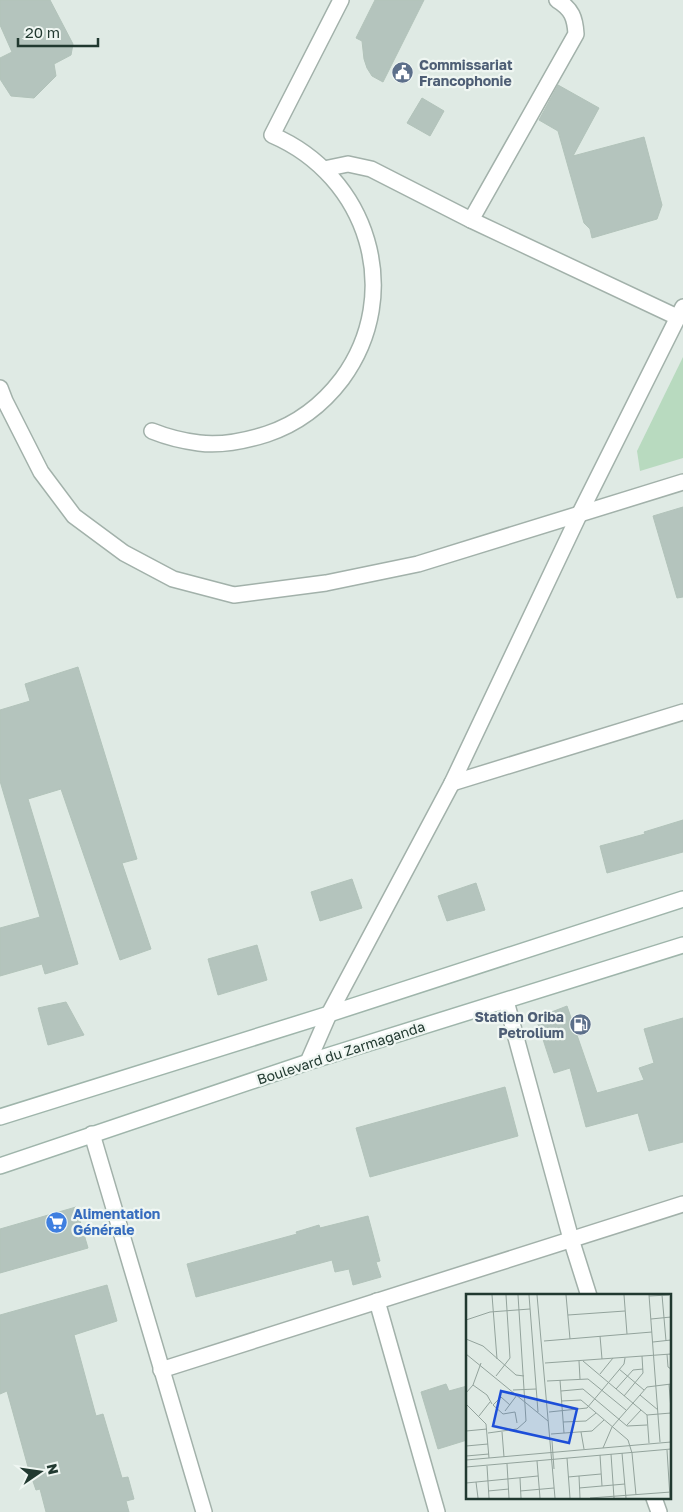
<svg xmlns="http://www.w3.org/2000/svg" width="683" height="1512" viewBox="0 0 683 1512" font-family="'Golos Text',sans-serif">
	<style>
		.green { fill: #b8dabf }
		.building { fill: #b4c4bd; stroke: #b2c3ba }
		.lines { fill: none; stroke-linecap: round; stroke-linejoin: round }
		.minor-casing { stroke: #a2b1aa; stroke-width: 18 }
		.secondary-casing { stroke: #9fb5ab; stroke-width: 18 }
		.minor { stroke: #fff; stroke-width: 15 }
		.secondary { stroke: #fff; stroke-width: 15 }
		.labels { text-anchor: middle; stroke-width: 4.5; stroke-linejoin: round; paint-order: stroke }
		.service-label { font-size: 14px; font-weight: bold; fill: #4e5e75; stroke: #eff6f2; text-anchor: start }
		.street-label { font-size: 14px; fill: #213930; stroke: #eff6f2 }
		.shop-label { font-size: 14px; font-weight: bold; fill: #366cbe; stroke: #eff6f2; text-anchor: start }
		.inset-road { fill: none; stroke: #93a39c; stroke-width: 1 }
		.view { fill: #1d4ed8; fill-opacity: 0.15; stroke: #1d4ed8; stroke-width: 2.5 }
		.inset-edge { fill: none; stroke: #213930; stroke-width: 2.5 }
	</style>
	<rect width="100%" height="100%" fill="#dfeae4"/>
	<polygon class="green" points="683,357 683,458 640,471 637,451"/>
	<g class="building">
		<polygon points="0,0 50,0 73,44 71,55 54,64 56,76 34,98 11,96 0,79 0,58 12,52 0,25"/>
		<polygon points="375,0 424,0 383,82 372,76 367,68 364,59 362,41 356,38"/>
		<polygon points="558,85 599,108 573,156 644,137 662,205 657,219 592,238 590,229 584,223 558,131 539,120"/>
		<polygon points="422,98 444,111 430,136 407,123"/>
		<polygon points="683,507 683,597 677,598 653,516"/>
		<polygon points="78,667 137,859 122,863 151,949 120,960 61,789 28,799 78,964 45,974 42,964 0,976 0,928 40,917 0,781 0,710 30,701 25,684"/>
		<polygon points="683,820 683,852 607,873 600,846 645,834 644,832"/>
		<polygon points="352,879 362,908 320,921 311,892"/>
		<polygon points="476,883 485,910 447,921 438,896"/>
		<polygon points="257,945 267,980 218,995 208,959"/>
		<polygon points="66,1002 84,1035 48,1045 38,1008"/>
		<polygon points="567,1006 597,1093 644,1080 639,1068 654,1063 644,1029 683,1018 683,1142 649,1151 638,1113 586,1127 570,1068 554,1073 536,1018"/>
		<polygon points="505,1087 518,1136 370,1177 356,1128"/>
		<polygon points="76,1207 88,1248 0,1273 0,1229"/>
		<polygon points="368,1216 380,1261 376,1262 381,1277 353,1285 349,1269 335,1272 332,1260 196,1297 187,1264 297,1234 296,1232 319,1225 320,1228"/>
		<polygon points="107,1285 117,1321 74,1335 96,1416 103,1414 122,1478 128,1477 134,1499 126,1501 129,1512 46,1512 40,1489 36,1490 28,1467 7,1391 0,1394 0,1315"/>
		<polygon points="446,1384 449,1391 467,1386 467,1440 438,1449 421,1392"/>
	</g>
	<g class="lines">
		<defs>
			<g id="minor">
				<polyline points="324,169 348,164 371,169 471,220 677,317"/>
				<path d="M471 220 576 34C575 18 572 9 557 0"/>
				<polyline points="0,388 5,401 41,472 74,516 124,553 173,579 234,595 326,583 418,564 683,482"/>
				<path d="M152 431C167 437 183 441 199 443 222 446 245 441 267 434 297 424 323 404 342 379 405 293 368 176 272 135L341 0"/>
				<polyline points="452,783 683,712"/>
				<polyline points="506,1001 571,1239 589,1296"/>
				<polyline points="308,1062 329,1014 452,783 579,515 683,307"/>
				<polyline points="92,1134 204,1512"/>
				<polyline points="377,1301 437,1512"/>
				<polyline points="161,1370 683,1204"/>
				<polyline points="654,1498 659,1512"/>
			</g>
			<g id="secondary">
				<polyline points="0,1117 329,1014 683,899"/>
				<polyline points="0,1166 308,1062 683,945"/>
			</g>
		</defs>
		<use href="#minor" class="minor-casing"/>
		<use href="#secondary" class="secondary-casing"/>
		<use href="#minor" class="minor"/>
		<use href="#secondary" class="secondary"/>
	</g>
	<defs>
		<symbol id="civic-disc" viewBox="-11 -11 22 22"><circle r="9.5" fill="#5c6f8a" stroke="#eff6f2"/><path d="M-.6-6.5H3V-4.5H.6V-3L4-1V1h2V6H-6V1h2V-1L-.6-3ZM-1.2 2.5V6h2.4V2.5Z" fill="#fff"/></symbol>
		<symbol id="fuel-disc" viewBox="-11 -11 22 22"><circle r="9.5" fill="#5c6f8a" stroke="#eff6f2"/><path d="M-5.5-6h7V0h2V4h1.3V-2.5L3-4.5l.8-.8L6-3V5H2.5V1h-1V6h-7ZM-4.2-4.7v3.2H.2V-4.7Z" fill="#fff"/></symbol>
		<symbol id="supermarket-disc" viewBox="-11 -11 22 22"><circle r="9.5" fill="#3f7fe0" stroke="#eff6f2"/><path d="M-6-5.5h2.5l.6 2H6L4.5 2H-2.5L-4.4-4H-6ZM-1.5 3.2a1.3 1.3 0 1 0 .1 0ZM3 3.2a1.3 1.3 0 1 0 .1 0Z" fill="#fff"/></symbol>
	</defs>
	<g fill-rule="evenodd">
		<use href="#civic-disc" x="390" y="60" width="25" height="25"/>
		<use href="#fuel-disc" x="568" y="1012" width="25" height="25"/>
		<use href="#supermarket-disc" x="44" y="1210" width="25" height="25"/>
	</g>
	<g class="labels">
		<g class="service-label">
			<text x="419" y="70">Commissariat<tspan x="419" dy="16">Francophonie</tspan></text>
			<text x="564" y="1022" text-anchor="end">Station Oriba<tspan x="564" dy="16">Petrolium</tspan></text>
		</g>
		<g class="street-label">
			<text transform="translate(341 1053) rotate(-18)" y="5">Boulevard du Zarmaganda</text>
		</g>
		<g class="shop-label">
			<text x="73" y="1219">Alimentation<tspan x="73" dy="16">Générale</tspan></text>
		</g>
	</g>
	<g transform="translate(466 1294)">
		<rect width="205" height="205" fill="#dfeae4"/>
		<path class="inset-road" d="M26 1 31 65M63 1 72 118M71 1 89 204M100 1 104 45M158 1 161 40M183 1 194 148M196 1 200 47M183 2 203 1M102 21 159 17M185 25 205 23M0 26 24 18 64 15M134 42 136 65M0 45 17 52 50 81 58 82M78 47 186 38M187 48 205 46M0 60 82 127M201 60 202 73 205 75M113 67 114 85M117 67 181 121 183 149M79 69 205 60M153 75 178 96M134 80 147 64M30 82 44 64 40 1M94 86 98 139M81 87 122 85 160 116M203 90 205 116M7 91 21 101 26 110M150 95 167 76 177 75M47 96 70 95M95 97 117 95 161 132 181 131M0 99 7 91 15 69M174 101 192 116M158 102 177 79 176 62M95 107 115 106 162 146 166 159 170 201M0 110 20 130 23 164M44 111 35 103 27 111 37 120 49 118 51 129M39 117 51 101M83 118 121 114 158 70 159 64M181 121 205 119M13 122 24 108M97 128 120 127 130 119M161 131 175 116M0 137 21 135M36 138 38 163M115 138 118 155M22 139 51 135 60 127 52 1M85 140 126 137 138 126M86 147 88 175M0 152 22 150M137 154 146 133 181 93 205 90M201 156 204 204M156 159 160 204M145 160 148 204M134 161 136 192M0 162 23 160M101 164 104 204M0 166 205 148M71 167 74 204M41 170 43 204M21 172 23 204M0 173 205 155M113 182 114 204M102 183 135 180M54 184 55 204M10 188 12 204M0 189 72 182M113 194 159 190M22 197 43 195M54 197 88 194M124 204 205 198"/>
		<path class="view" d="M35 97 111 115 103 149 27 132Z"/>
		<rect width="205" height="205" class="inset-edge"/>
	</g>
	<g transform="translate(40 1472) rotate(77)" stroke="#eff6f2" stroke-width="4" paint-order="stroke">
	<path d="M0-4L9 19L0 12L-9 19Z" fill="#213930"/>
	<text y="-8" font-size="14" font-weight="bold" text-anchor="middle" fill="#213930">N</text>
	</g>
	<path d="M18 38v8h80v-8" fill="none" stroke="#213930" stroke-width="2.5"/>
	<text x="25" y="38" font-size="15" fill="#213930" stroke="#eff6f2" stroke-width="4" paint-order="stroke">20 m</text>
</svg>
